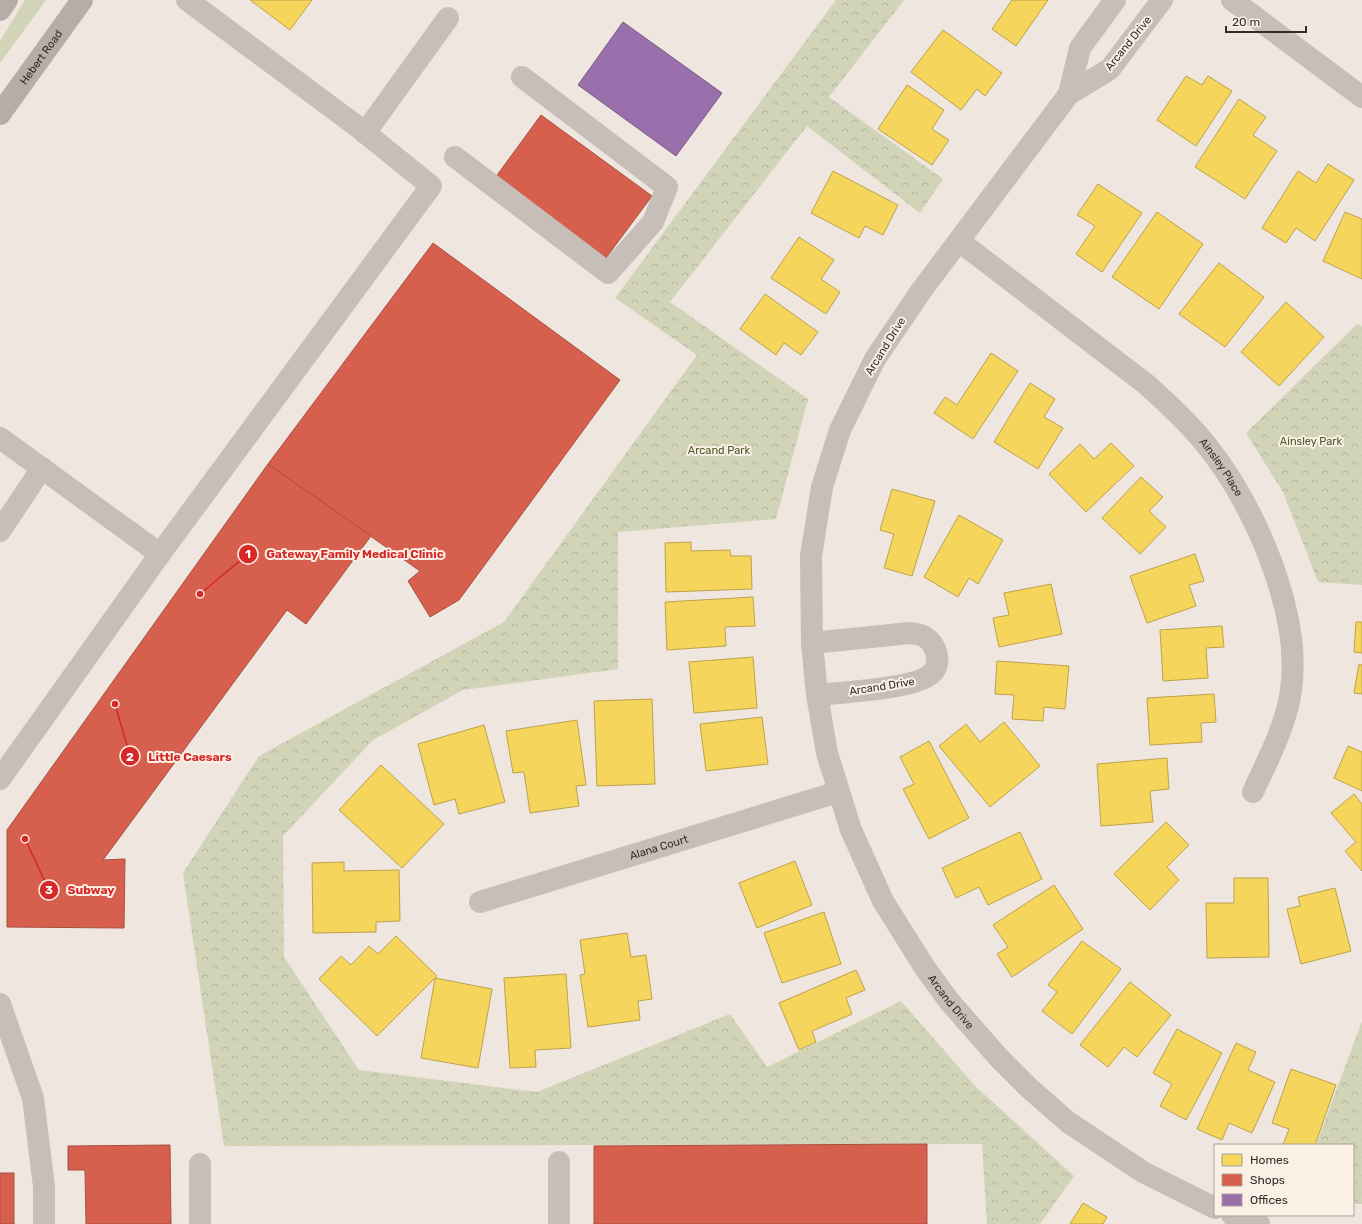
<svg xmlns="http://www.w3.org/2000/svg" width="1362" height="1224" viewBox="0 0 1362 1224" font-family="Rubik,sans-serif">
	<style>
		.green { fill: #d1d4b7 }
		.park { fill: url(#park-crowns) }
		.homes { fill: #f6d55c; stroke: #bda24c }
		.shops { fill: #d6604d; stroke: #a75041 }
		.offices { fill: #9970ab; stroke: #7c5b83 }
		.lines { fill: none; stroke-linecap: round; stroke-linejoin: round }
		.minor { stroke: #c7beb9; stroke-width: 22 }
		.major { stroke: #b6aca8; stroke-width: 22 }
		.labels { text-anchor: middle; stroke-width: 4; stroke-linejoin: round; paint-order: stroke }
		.street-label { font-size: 11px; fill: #382a26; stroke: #fbf0e6 }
		.park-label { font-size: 11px; fill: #4b5927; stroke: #fbf0e6 }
		.leader { fill: none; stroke: #d62828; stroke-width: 1.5 }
		.callout-dot { fill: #d62828; stroke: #fbf0e6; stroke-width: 1.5 }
		.mark-label { font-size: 12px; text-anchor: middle; font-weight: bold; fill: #fff }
		.callout-label { font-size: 12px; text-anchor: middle; font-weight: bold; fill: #d62828; stroke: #fbf0e6; stroke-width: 4; stroke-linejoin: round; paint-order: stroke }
	</style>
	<defs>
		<pattern id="park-crowns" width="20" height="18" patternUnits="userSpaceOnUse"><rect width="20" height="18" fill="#d1d4b7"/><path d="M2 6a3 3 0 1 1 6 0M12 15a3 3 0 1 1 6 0" fill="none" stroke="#b4b69d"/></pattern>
	</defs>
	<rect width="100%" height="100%" fill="#eee6df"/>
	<polygon class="green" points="25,0 46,0 0,63 0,41"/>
	<g class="park">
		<polygon points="836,0 904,0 829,97 943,179 920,213 807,126 670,302 808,399 776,519 618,532 618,669 463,690 373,740 283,836 284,957 359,1070 537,1092 730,1014 767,1067 901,1001 975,1086 1074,1176 1040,1224 987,1224 982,1144 224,1146 183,873 259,756 504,622 697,355 615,298"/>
		<polygon points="1357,324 1362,326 1362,585 1318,582 1283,492 1246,433"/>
		<polygon points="1362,1021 1362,1204 1353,1204 1353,1145 1316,1145"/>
	</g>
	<g class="homes">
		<polygon points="250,0 312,0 290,30"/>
		<polygon points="1012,0 1048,0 1016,46 992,29"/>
		<polygon points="943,30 1002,73 985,96 977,89 961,110 911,72"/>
		<polygon points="1186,76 1202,85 1208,76 1232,91 1196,146 1157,120"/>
		<polygon points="907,85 944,110 932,129 949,140 932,165 878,129"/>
		<polygon points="1239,99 1266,117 1253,135 1277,151 1245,199 1195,167"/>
		<polygon points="1328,164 1354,180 1315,241 1296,228 1286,243 1262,228 1298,171 1316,183"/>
		<polygon points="833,171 898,205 883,235 865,226 859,238 811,213"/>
		<polygon points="1098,184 1142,213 1102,272 1076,254 1095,226 1077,215"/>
		<polygon points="1157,212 1203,244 1159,309 1112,277"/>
		<polygon points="1345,212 1362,219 1362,279 1323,261"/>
		<polygon points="799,237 834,260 821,279 840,292 826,314 771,278"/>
		<polygon points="1219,263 1264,297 1225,347 1179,314"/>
		<polygon points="765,294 818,332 801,355 784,343 776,355 740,329"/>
		<polygon points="1286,302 1324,337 1279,386 1241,352"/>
		<polygon points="991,353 1018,371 973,439 934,413 945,397 957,405"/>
		<polygon points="1030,383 1055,399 1044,417 1063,428 1038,469 994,442"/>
		<polygon points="1111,443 1134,466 1086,512 1049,474 1080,444 1094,459"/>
		<polygon points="1141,477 1163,497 1149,511 1166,527 1140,554 1102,518"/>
		<polygon points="892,489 935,501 912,576 884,568 894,534 880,530"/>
		<polygon points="959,515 1003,540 978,584 969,578 958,597 924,577"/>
		<polygon points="691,542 691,551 730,550 731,556 751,556 752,589 666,592 665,543"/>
		<polygon points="1195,554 1204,581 1189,585 1196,606 1147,623 1130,576"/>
		<polygon points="1051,584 1062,634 999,647 993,618 1009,615 1004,593"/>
		<polygon points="753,597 755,626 725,627 726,646 667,650 665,602"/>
		<polygon points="1356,622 1362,622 1362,653 1354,652"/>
		<polygon points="1222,626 1224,647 1206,648 1208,678 1163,681 1160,630"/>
		<polygon points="753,657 757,708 694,713 689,662"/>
		<polygon points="997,661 1069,666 1065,709 1044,707 1043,721 1012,719 1014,695 995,694"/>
		<polygon points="1359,664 1362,665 1362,694 1354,693"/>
		<polygon points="1214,694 1216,722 1201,723 1202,742 1150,745 1147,698"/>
		<polygon points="652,699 655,784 597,786 594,701"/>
		<polygon points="762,717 768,764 706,771 700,724"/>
		<polygon points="577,720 586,785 576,786 579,806 530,813 524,772 513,773 506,731"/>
		<polygon points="1004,722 1040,766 990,807 939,746 966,724 980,742"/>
		<polygon points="484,725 505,802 459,814 455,799 434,805 418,744"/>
		<polygon points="929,741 969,818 929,839 903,789 914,784 900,757"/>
		<polygon points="1348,746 1362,752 1362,791 1334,778"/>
		<polygon points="1167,758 1169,789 1150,791 1153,822 1101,826 1097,764"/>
		<polygon points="381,765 444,824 402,868 339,810"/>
		<polygon points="1354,794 1362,804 1362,871 1345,851 1356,842 1331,813"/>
		<polygon points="1166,822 1189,845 1167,867 1179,880 1150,910 1114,874"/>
		<polygon points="1020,832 1042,879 988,905 979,887 956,898 942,868"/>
		<polygon points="795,861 812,905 757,928 739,883"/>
		<polygon points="344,862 344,871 399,870 400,921 376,922 376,932 313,933 312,863"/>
		<polygon points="1234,878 1268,878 1269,957 1207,958 1206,903 1234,903"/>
		<polygon points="1054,885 1083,929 1012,977 997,954 1008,947 993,925"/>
		<polygon points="1335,888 1351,951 1301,964 1287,909 1300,906 1298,897"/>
		<polygon points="824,912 841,964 782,983 764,933"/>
		<polygon points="627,933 631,957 646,955 652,999 638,1001 640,1020 588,1027 580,975 585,974 580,940"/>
		<polygon points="396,936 437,976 377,1036 319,979 341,956 351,965 369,946 378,954"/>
		<polygon points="1082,941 1121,969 1072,1034 1042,1011 1057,992 1048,985"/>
		<polygon points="856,970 865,990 846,998 852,1014 812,1031 816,1042 799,1050 779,1003"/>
		<polygon points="566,974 571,1048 535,1050 536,1067 510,1068 504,978"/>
		<polygon points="435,978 492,989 478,1068 421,1058"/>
		<polygon points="1130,982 1171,1015 1137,1057 1124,1047 1108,1067 1080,1045"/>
		<polygon points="1177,1029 1222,1053 1186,1120 1160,1106 1172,1084 1153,1073"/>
		<polygon points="1236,1043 1256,1052 1248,1070 1275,1082 1252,1133 1229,1123 1222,1140 1197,1129"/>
		<polygon points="1291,1069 1336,1085 1315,1145 1283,1145 1289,1129 1272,1123"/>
		<polygon points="1083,1203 1107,1217 1103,1224 1070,1224"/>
	</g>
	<g class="shops">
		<polygon points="541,115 652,196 606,258 495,178"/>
		<polygon points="433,243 620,380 459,600 430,617 408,581 420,571 268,464"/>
		<polygon points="268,464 371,536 306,624 287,610 103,860 125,859 124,928 7,927 7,830"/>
		<polygon points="927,1144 927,1224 594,1224 594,1146"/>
		<polygon points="170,1145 171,1224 86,1224 85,1170 68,1170 68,1146"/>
		<rect x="0" y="1173" width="14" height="51"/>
	</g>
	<polygon class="offices" points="623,22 722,93 676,156 578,85"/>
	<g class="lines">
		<g class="minor">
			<path id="s1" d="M1162 0 1110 69 1069 94 921 291 875 359 840 430 822 487 811 556 812 643 817 695 827 753 851 830 883 901 925 968 949 1001 999 1058 1029 1088 1068 1122 1143 1172 1215 1208"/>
			<polyline points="1232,0 1362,97"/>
			<polyline points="1069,94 1080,48 1115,0"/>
			<polyline points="365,133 448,18"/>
			<polyline points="455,157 608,273 653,222 667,187 522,77"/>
			<path id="s2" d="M959 241 1146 384C1168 404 1190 424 1208 447 1255 507 1302 613 1291 690 1286 726 1268 759 1253 792"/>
			<polyline points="0,438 160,554"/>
			<polyline points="0,531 42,468"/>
			<path d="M812 643 910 633C915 634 921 634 925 637 936 644 943 663 931 674 914 689 843 692 817 695"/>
			<polyline points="0,779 160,554 431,186 358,127 187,0"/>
			<path id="s3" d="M480 902 838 792"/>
			<polyline points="0,1004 33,1098 44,1187 44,1224"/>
			<polyline points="559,1162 559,1224"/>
			<polyline points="200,1164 200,1224"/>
			<polyline points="1232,1215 1259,1224"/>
		</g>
		<g class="major">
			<polyline points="0,10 7,0"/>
			<path id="s4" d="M0 114 82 0"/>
		</g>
	</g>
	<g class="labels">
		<g class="street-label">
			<text transform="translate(1128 43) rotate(-51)" y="4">Arcand Drive</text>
			<text dy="4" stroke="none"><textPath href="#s4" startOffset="70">Hebert Road</textPath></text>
			<text transform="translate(885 346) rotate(-58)" y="4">Arcand Drive</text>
			<text dy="4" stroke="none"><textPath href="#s2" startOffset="348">Ainsley Place</textPath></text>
			<text transform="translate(882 686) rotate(-9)" y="4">Arcand Drive</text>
			<text dy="4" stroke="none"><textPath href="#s3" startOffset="187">Alana Court</textPath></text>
			<text dy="4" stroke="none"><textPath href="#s1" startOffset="1150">Arcand Drive</textPath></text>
		</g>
		<g class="park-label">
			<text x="1311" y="445">Ainsley Park</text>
			<text x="719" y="454">Arcand Park</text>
		</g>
	</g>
	<path class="leader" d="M200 594L248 554M115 704L130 756M25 839L49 890"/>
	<g class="callout-dot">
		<circle cx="200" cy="594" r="4"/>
		<circle cx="115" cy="704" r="4"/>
		<circle cx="25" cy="839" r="4"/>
		<circle cx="248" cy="554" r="10"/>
		<circle cx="130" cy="756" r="10"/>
		<circle cx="49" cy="890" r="10"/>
	</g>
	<g class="mark-label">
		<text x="248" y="558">1</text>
		<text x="130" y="761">2</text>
		<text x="49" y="894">3</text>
	</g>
	<g class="callout-label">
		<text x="355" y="558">Gateway Family Medical Clinic</text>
		<text x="190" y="761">Little Caesars</text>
		<text x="91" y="894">Subway</text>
	</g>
	<rect x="1214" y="1144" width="140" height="72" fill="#fbf0e6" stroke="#ada199"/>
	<rect x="1222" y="1154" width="20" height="12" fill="#f6d55c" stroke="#ada199"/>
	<text x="1250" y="1164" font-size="12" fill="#382a26">Homes</text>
	<rect x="1222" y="1174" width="20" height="12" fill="#d6604d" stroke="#ada199"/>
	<text x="1250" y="1184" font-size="12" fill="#382a26">Shops</text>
	<rect x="1222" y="1194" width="20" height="12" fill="#9970ab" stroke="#ada199"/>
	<text x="1250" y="1204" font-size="12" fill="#382a26">Offices</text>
	<path d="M1226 26v6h80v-6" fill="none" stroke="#382a26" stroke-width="2"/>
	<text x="1232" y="26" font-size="12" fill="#382a26" stroke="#fbf0e6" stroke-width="3" paint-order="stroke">20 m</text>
</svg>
